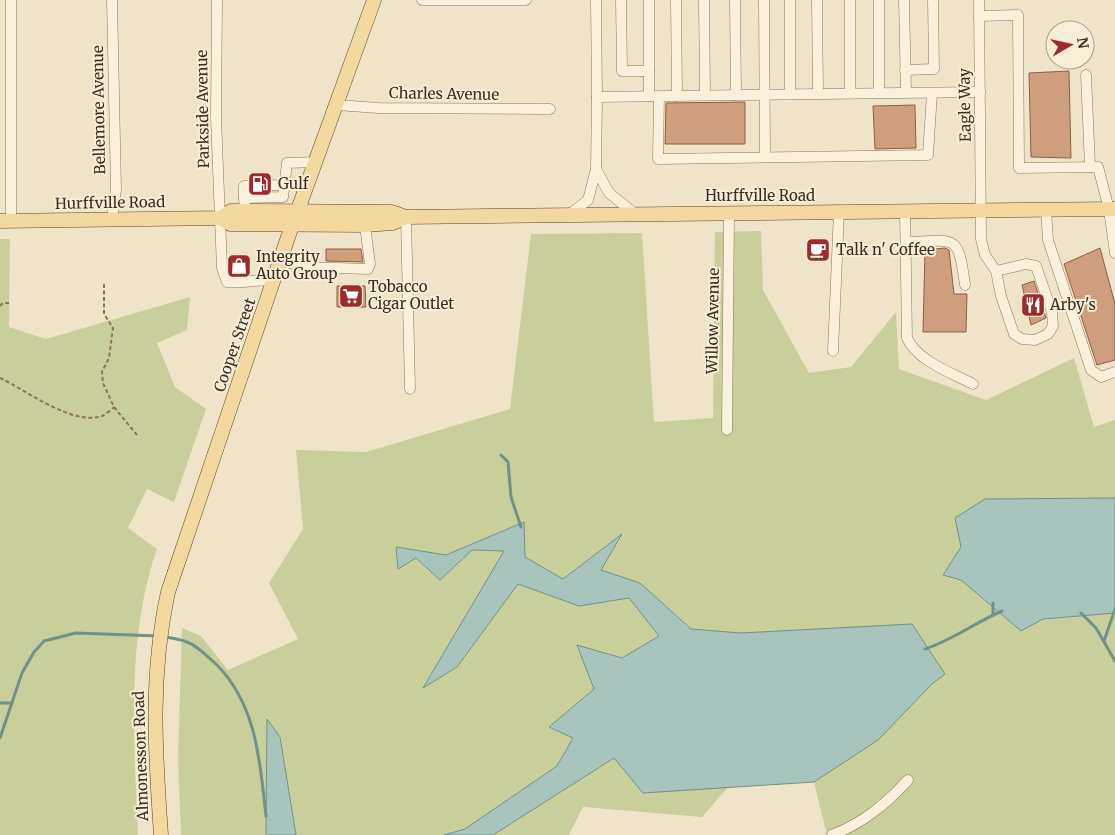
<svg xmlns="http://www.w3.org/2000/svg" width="1115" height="835" viewBox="0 0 1115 835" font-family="Merriweather,serif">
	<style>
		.green { fill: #c9cf9b }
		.water { fill: #a9c4bc; stroke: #6f938a }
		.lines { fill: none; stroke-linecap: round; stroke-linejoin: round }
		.stream { stroke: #6f938a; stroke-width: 3 }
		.building { fill: #cf9f7d; stroke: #8d5f41 }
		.minor-casing { stroke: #8d765c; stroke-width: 11 }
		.major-casing { stroke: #5b4430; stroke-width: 15 }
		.path { stroke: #8d765c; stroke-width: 2; stroke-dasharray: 4 2.5; stroke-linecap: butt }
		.minor { stroke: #faf1dc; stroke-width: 10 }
		.major { stroke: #f3d9a0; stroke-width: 14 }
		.labels { text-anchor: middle; stroke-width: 4; stroke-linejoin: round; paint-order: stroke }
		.street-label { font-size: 15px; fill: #3d2e20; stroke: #f7eed8 }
		.poi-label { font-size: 15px; fill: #3d2e20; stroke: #f7eed8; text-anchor: start }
	</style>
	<rect width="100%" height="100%" fill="#f0e4c8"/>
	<g class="green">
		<polygon points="761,231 763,290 809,373 851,367 896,312 899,369 986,400 1074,358 1094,427 1115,420 1115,498 985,499 961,547 943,574 961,580 1021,631 1043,619 1115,613 1115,835 827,835 814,782 878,740 932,683 945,674 741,633 691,629 640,583 601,570 621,536 563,579 525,557 523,522 446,555 396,547 398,569 416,558 440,579 472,550 505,551 423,687 457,667 518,584 579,606 629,598 660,636 622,658 594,689 549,727 573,737 557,766 465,829 444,835 296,835 280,737 267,720 266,835 181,835 178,760 182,628 201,636 228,670 298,639 269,583 303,529 296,450 366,452 510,409 531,234 642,233 654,422 713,418 715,232"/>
		<path d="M0 239H10L9 327 46 339 190 297 187 330 157 343 175 387 206 409 174 502 147 489 128 528 157 549C126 637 134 742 138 835H0Z"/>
		<polygon points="614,758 643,793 729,786 702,817 583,807 569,835 493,835"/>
	</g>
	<g class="water">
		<polygon points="1115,498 1115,613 1043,619 1021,631 961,580 943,575 961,547 955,518 985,499"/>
		<polygon points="524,522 525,557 563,579 622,534 601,570 640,583 691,629 741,633 912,624 945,674 932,684 878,740 814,782 643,793 614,758 493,835 444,835 465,829 557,766 573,738 549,727 594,689 577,645 622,658 659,636 629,598 579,606 518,584 457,667 423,688 504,551 472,550 440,580 416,558 398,569 396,547 446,555"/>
		<polygon points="267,719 280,737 296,835 266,835"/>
	</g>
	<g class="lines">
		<g class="stream">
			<polyline points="501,455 508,462 511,497 521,527"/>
			<polyline points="1081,613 1096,628 1115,661"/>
			<polyline points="993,615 993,603"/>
			<path d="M164 637C171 638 180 639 187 642 198 646 208 657 217 665 257 706 260 762 266 816"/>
			<polyline points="1104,641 1115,609"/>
			<path d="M925 649C953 640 976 622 1002 611"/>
			<polyline points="0,703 12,703"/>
			<polyline points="0,738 22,673 34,652 44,641 76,633 158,636"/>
		</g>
	</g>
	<g class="building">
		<polygon points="1069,71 1071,158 1031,157 1029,73"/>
		<polygon points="745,102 745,144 665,144 666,103"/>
		<polygon points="915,105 916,148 875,149 873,106"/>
		<polygon points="945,248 949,250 954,294 967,294 966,332 923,332 925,250"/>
		<polygon points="1100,248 1115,304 1115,360 1097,365 1064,264"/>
		<polygon points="326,249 361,249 363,262 326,261"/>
		<polygon points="1034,281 1046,318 1031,325 1022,285"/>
		<polygon points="337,286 365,286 366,307 337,307"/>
	</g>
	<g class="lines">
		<defs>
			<g id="minor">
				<polyline points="11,0 11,221"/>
				<polyline points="112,0 116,189 112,219"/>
				<path d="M217 0 216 118 222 268 227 282C242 285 260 277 273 282"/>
				<polyline points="422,0 526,0"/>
				<polyline points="596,0 597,97 980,92"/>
				<polyline points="621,0 622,71 649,71"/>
				<polyline points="676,0 677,96"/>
				<polyline points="704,0 705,95"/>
				<polyline points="735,0 736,95"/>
				<polyline points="764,0 765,157"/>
				<polyline points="790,0 790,93"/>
				<polyline points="817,0 818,93"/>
				<polyline points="850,0 850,93"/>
				<polyline points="879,0 879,92"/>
				<polyline points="904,0 906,92"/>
				<polyline points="979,0 981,239 985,255 996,271 1001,296 1014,334 1022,339 1035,340 1048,334 1053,326 1052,312 1036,266 1026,264 996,271"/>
				<polyline points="979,16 1018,15 1019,168 1098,167 1109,209 1115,253"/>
				<polyline points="905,70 934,69 933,0"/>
				<polyline points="1086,75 1090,166"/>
				<polyline points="649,96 649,0"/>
				<polyline points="659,96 658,159 928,155 932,93"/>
				<polyline points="337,105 378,108 550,109"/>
				<polyline points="596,169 597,97"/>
				<polyline points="244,198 244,186 284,185"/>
				<polyline points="1046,209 1048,240 1091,370 1101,377 1115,372"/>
				<path d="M905 210 907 338C917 361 952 373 973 384"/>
				<polyline points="245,211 244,198 283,197 287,163 317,162"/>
				<polyline points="570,214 588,200 596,169 609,193 634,213"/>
				<polyline points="406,217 410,389"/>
				<path d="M907 242C956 241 958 232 965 285"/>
				<polyline points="280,260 304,267 368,269 370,264 365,225"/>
				<polyline points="833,351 839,211"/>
				<polyline points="727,430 729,212"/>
				<path d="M832 835C863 823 886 804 908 780"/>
			</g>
			<g id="major">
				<polyline points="221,218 230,224 365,225 393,223 406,217"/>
				<polyline points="0,221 221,218 231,211 245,211 392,212 406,217 1115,209"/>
				<path d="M161 835C155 750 150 676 168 592L287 240 374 0"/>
			</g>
		</defs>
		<use href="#minor" class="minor-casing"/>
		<use href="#major" class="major-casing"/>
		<g class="path">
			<polyline points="104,284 104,314 113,328 109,358 102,372 103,383 114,407 137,435"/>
			<polyline points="0,306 3,303 9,303"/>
			<path d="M0 378C26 390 72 426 102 416 106 414 111 410 114 407"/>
		</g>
		<use href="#minor" class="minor"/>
		<use href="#major" class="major"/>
	</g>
	<defs>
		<symbol id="fuel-square" viewBox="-11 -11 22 22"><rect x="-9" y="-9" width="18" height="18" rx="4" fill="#9e2a2b" stroke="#f7eed8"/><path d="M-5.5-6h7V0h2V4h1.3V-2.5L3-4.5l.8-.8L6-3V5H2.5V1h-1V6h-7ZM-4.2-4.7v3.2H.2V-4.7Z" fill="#fff"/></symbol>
		<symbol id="cafe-square" viewBox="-11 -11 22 22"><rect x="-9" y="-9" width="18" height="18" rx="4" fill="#9e2a2b" stroke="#f7eed8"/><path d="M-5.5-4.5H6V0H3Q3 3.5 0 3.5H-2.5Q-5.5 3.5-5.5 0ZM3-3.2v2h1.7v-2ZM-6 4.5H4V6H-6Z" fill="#fff"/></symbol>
		<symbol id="shop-square" viewBox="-11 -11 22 22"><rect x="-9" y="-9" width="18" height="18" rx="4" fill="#9e2a2b" stroke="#f7eed8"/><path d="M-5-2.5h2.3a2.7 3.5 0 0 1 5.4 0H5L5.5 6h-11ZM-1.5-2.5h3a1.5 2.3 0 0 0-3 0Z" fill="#fff"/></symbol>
		<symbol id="supermarket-square" viewBox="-11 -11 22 22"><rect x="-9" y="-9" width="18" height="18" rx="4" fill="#9e2a2b" stroke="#f7eed8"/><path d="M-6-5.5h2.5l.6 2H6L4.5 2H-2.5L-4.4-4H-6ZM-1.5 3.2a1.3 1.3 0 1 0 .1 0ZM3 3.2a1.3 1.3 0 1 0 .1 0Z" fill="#fff"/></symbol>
		<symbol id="restaurant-square" viewBox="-11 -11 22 22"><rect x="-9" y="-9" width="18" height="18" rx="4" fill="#9e2a2b" stroke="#f7eed8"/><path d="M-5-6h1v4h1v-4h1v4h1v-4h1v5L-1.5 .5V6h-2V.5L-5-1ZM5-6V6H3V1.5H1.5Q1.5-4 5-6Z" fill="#fff"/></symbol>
	</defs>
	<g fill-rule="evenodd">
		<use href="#fuel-square" x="246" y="170" width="28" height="28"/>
		<use href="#cafe-square" x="804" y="236" width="28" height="28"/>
		<use href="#shop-square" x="225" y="252" width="28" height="28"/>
		<use href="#supermarket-square" x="337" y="282" width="28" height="28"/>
		<use href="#restaurant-square" x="1019" y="291" width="28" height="28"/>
	</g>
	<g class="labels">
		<g class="street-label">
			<text transform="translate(444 94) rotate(1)" y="5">Charles Avenue</text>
			<text transform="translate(965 105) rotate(-91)" y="5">Eagle Way</text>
			<text transform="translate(203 109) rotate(-91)" y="5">Parkside Avenue</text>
			<text transform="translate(99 110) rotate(-91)" y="5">Bellemore Avenue</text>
			<text x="760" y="201">Hurffville Road</text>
			<text transform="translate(110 203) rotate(-1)" y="5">Hurffville Road</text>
			<text transform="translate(713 321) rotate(-89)" y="5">Willow Avenue</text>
			<text transform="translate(235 345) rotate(-71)" y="5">Cooper Street</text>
			<text transform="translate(141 756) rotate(-92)" y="5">Almonesson Road</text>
		</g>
		<g class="poi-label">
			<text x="278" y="189">Gulf</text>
			<text x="836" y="255">Talk n' Coffee</text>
			<text x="256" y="262">Integrity<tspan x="256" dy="17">Auto Group</tspan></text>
			<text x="368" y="292">Tobacco<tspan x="368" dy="17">Cigar Outlet</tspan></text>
			<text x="1050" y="310">Arby's</text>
		</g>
	</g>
	<g transform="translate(1070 45) rotate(81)"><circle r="24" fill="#f7eed8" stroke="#ada18e"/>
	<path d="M0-4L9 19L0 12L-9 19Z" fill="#9e2a2b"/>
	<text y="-8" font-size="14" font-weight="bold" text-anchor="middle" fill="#3d2e20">N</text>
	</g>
</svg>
